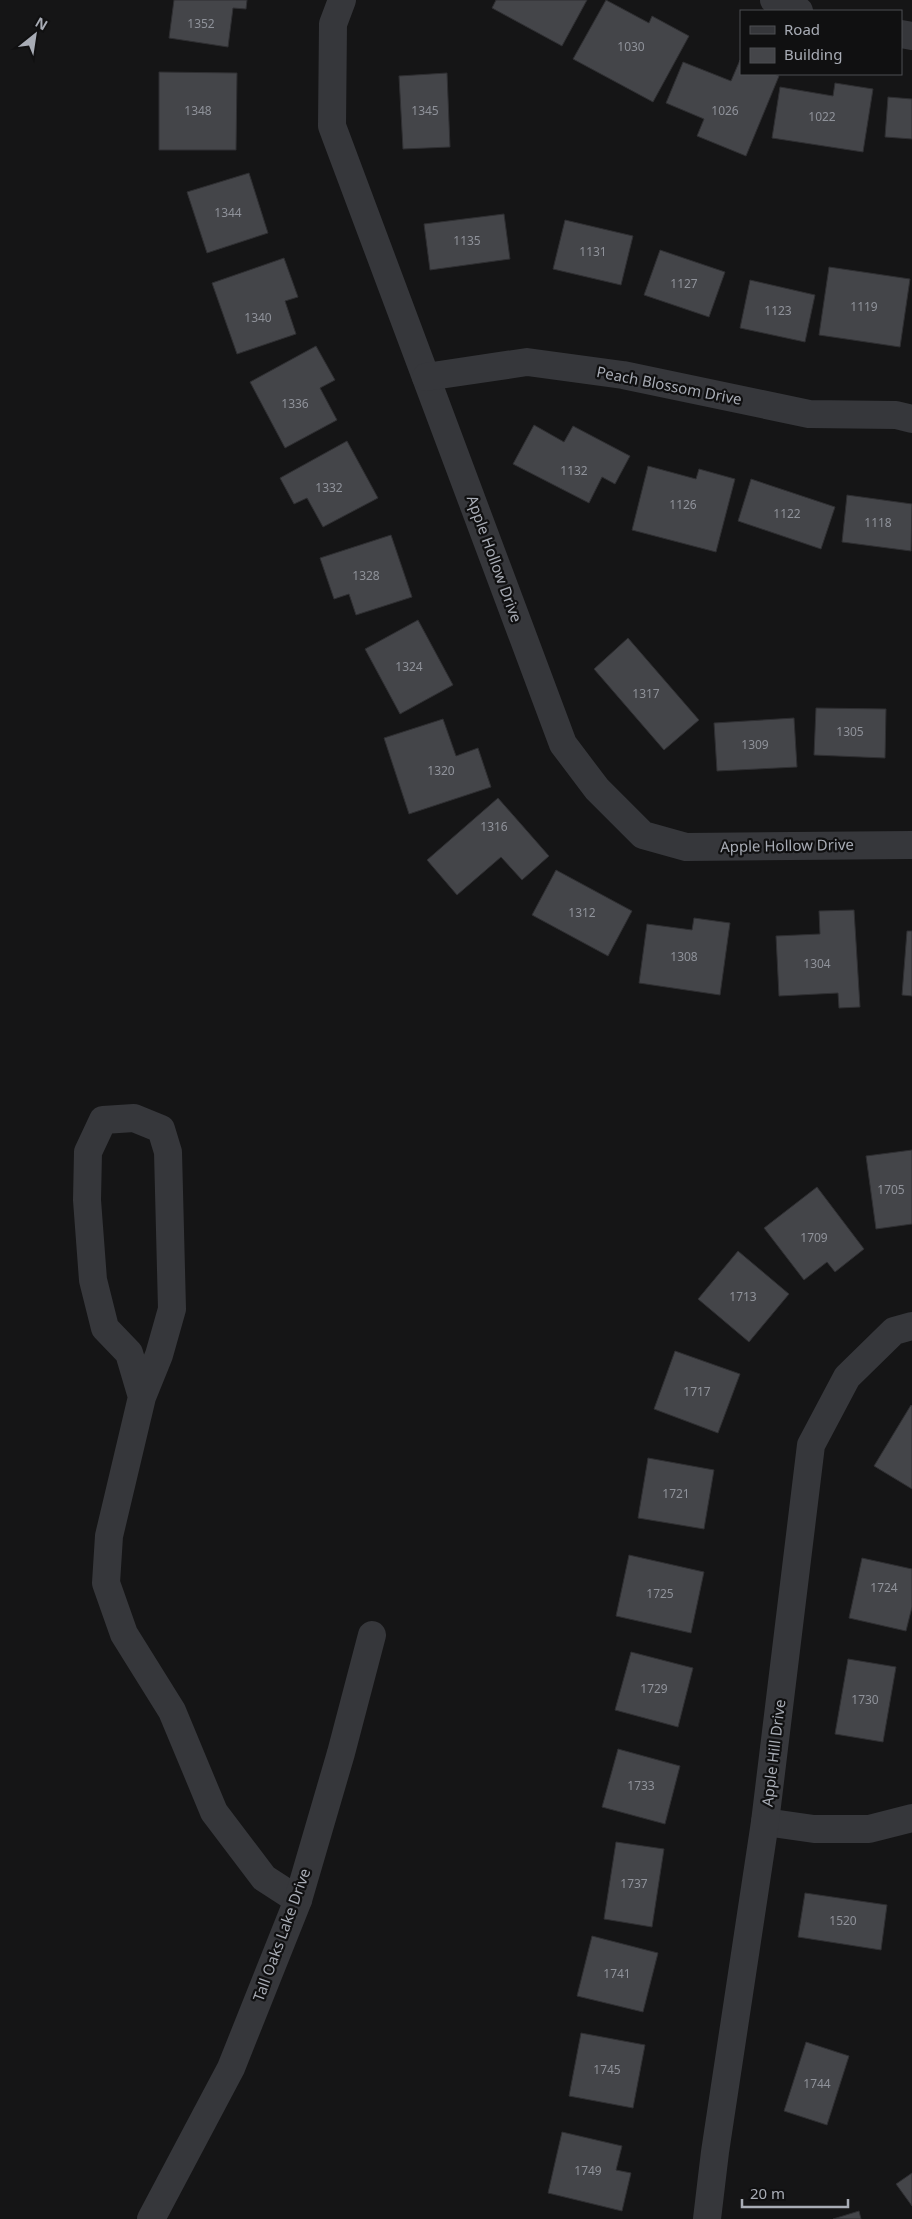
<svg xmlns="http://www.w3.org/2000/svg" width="912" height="2219" viewBox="0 0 912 2219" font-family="'Noto Sans',sans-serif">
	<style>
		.building { fill: #444549; stroke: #2f2f32 }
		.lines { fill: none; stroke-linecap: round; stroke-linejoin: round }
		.minor { stroke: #36373b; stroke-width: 28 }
		.labels { text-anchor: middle; stroke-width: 4.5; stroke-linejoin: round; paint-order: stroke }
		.number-label { font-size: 12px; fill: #8f929a }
		.street-label { font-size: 15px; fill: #a8acb5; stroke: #101011 }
	</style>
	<rect width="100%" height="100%" fill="#151516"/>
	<g class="building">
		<polygon points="174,0 247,0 246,9 233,8 228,47 169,38"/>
		<polygon points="496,0 587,0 562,46 492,8"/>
		<polygon points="606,0 649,23 652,16 689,36 653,102 573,59"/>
		<polygon points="740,60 741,74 774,74 779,76 746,156 697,136 704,119 666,103 683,62 731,81"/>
		<polygon points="159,72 237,73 236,150 159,150"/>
		<polygon points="447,73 450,147 403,149 399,76"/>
		<polygon points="835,83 873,89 863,152 772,138 780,87 833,96"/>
		<polygon points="888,97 912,99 912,139 885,137"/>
		<polygon points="249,173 268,233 207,253 187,192"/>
		<polygon points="504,214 510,259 430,270 424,224"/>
		<polygon points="565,220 633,236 621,285 553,269"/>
		<polygon points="660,250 725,272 709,317 644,295"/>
		<polygon points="284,258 298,297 285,301 296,334 237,354 212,283"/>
		<polygon points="829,267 910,279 900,347 819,335"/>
		<polygon points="750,280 815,295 805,342 740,328"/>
		<polygon points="316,346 335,380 320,388 337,420 285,448 250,382"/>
		<polygon points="534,425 564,442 573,426 630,456 615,484 602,477 589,503 513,464"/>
		<polygon points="347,441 378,498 323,527 307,498 294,504 280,478"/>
		<polygon points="648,466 696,479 699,469 735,479 716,552 632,530"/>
		<polygon points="751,479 835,507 821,549 738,521"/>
		<polygon points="847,495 912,504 911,551 842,542"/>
		<polygon points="391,535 412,597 356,615 349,594 334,599 320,558"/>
		<polygon points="418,620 453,685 400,714 365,649"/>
		<polygon points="628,638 699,720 664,750 594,669"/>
		<polygon points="816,708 886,709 885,758 814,755"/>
		<polygon points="794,718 797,767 717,771 714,723"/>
		<polygon points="443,719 456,756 478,748 491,787 409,814 384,738"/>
		<polygon points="498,798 549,856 522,880 501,857 457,895 427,860"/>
		<polygon points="556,870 632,911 608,956 532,915"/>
		<polygon points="854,910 860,1007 839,1008 838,993 779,996 776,936 820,934 819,911"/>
		<polygon points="694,918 730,923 720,995 639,983 647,924 692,930"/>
		<polygon points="907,931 912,931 912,996 902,995"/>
		<polygon points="912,1150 912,1224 876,1229 866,1156"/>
		<polygon points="817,1187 864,1249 835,1272 827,1262 804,1280 764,1228"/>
		<polygon points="738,1251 789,1294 749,1342 698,1299"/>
		<polygon points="675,1351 740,1374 718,1433 654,1409"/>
		<polygon points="911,1405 912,1406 912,1489 874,1466"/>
		<polygon points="648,1458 714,1470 704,1529 638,1518"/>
		<polygon points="629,1555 704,1572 691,1633 616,1616"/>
		<polygon points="862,1558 912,1569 912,1607 906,1631 849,1618"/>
		<polygon points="631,1652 693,1668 678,1727 615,1710"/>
		<polygon points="848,1659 896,1667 883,1742 835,1734"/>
		<polygon points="618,1749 680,1766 665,1824 602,1807"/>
		<polygon points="616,1842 664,1849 652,1927 604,1919"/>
		<polygon points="805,1893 887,1905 881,1950 798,1937"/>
		<polygon points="592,1936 658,1953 643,2012 577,1996"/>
		<polygon points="581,2033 645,2045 633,2108 569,2096"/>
		<polygon points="806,2042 849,2056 827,2125 784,2111"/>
		<polygon points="562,2132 622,2146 616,2170 631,2173 622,2211 548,2193"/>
		<polygon points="912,2173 912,2206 896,2184"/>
		<polygon points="859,2211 861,2219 833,2219"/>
	</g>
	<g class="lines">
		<g class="minor">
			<polyline points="342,0 333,24 332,126 563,744 597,789 643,835 686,847 912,845"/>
			<polyline points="774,0 799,11"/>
			<polyline points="901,34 912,36"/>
			<polyline points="426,377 527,362 623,375 809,414 896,415 912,419"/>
			<polyline points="142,1397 159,1355 172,1309 168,1152 161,1129 134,1118 103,1120 88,1152 87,1200 93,1280 105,1328 129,1353 142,1397 109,1536 106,1583 124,1634 172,1711 214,1812 264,1878 298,1900"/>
			<polyline points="765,1822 814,1829 869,1829 912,1818"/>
			<polyline points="151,2219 231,2068 298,1900 341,1753 372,1635"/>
			<polyline points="707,2219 715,2152 765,1822 811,1445 847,1377 894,1331 912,1326"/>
		</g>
	</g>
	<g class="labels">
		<g class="number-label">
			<text x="201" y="28">1352</text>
			<text x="631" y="51">1030</text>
			<text x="198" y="115">1348</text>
			<text x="425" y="115">1345</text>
			<text x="725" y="115">1026</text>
			<text x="822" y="121">1022</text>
			<text x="228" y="217">1344</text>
			<text x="467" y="245">1135</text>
			<text x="593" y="256">1131</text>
			<text x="684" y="288">1127</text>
			<text x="864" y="311">1119</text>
			<text x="778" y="315">1123</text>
			<text x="258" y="322">1340</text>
			<text x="295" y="408">1336</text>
			<text x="574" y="475">1132</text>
			<text x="329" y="492">1332</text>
			<text x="683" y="509">1126</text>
			<text x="787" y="518">1122</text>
			<text x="878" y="527">1118</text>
			<text x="366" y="580">1328</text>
			<text x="409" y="671">1324</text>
			<text x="646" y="698">1317</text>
			<text x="850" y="736">1305</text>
			<text x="755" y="749">1309</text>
			<text x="441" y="775">1320</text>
			<text x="494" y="831">1316</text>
			<text x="582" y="917">1312</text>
			<text x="684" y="961">1308</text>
			<text x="817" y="968">1304</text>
			<text x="891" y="1194">1705</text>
			<text x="814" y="1242">1709</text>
			<text x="743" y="1301">1713</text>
			<text x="697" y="1396">1717</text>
			<text x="676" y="1498">1721</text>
			<text x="884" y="1592">1724</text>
			<text x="660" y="1598">1725</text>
			<text x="654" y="1693">1729</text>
			<text x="865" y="1704">1730</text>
			<text x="641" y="1790">1733</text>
			<text x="634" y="1888">1737</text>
			<text x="843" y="1925">1520</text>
			<text x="617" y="1978">1741</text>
			<text x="607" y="2074">1745</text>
			<text x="817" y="2088">1744</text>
			<text x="588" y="2175">1749</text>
		</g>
		<g class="street-label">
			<text transform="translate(669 386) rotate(11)" y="5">Peach Blossom Drive</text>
			<text transform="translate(494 559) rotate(70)" y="5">Apple Hollow Drive</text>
			<text transform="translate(787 846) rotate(-1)" y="5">Apple Hollow Drive</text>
			<text transform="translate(774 1753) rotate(-83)" y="5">Apple Hill Drive</text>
			<text transform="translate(282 1935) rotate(-70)" y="5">Tall Oaks Lake Drive</text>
		</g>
	</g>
	<rect x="740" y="10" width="162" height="65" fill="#101011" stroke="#4d4e53"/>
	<rect x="750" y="26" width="25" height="8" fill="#36373b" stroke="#4d4e53"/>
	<text x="784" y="35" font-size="15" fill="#a8acb5">Road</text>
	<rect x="750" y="48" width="25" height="15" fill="#444549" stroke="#4d4e53"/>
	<text x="784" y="60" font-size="15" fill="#a8acb5">Building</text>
	<g transform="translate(35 35) rotate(30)" stroke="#101011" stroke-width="4" paint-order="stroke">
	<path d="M0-4L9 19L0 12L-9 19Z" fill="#a8acb5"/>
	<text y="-8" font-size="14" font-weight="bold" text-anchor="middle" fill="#a8acb5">N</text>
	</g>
	<path d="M742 2199v8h106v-8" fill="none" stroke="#a8acb5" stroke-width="2.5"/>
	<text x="750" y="2199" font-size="15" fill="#a8acb5" stroke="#101011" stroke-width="4" paint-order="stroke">20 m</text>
</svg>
